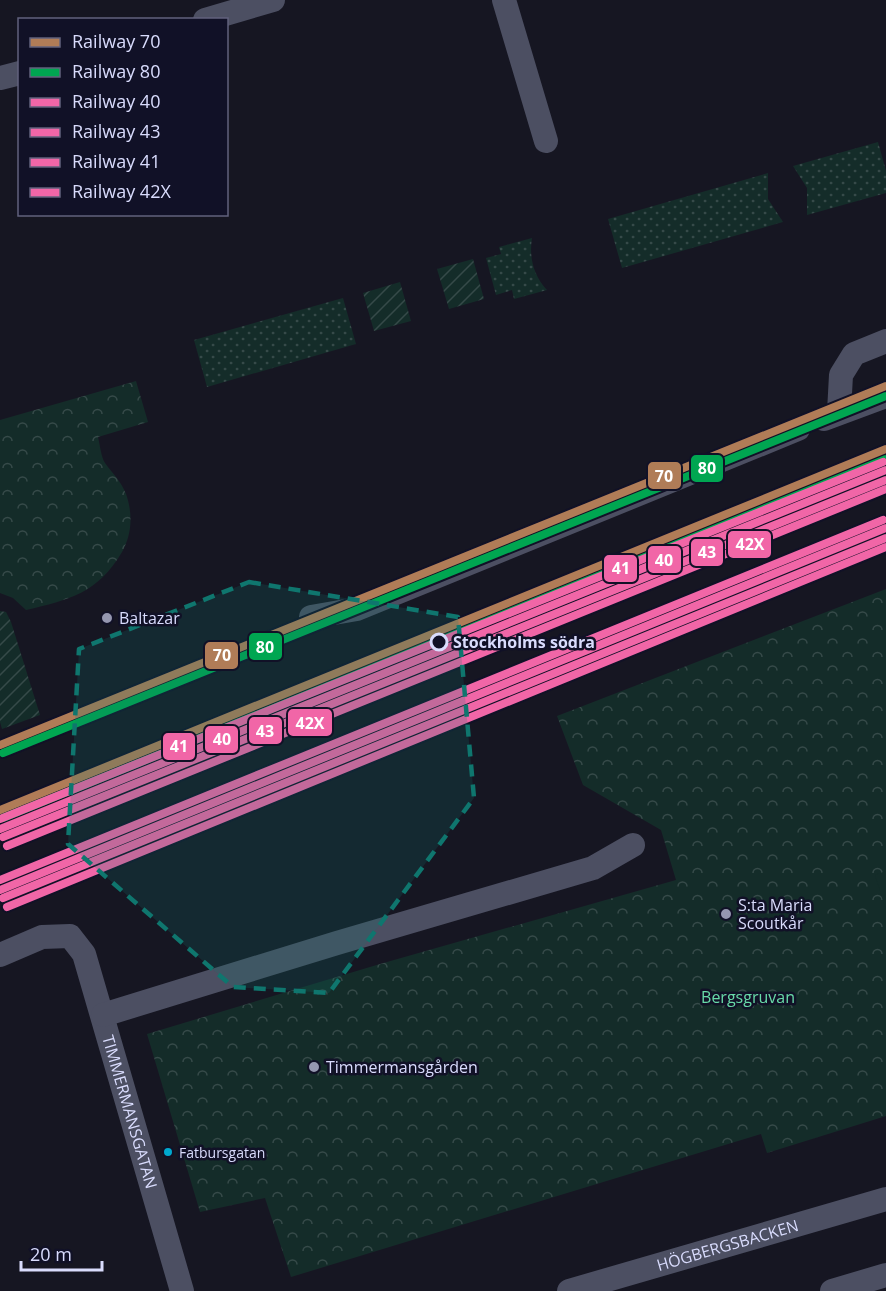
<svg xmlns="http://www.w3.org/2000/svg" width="886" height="1291" viewBox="0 0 886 1291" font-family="'Open Sans',sans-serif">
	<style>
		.grass { fill: url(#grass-dots) }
		.park { fill: url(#park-crowns) }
		.garden { fill: url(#garden-furrows) }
		.pitch { fill: #142c29 }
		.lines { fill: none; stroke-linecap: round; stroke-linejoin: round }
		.street { stroke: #4c4f62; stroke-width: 24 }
		.rail-1-casing { stroke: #111127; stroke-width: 12 }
		.rail-2-casing { stroke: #111127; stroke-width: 12 }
		.rail-3-casing { stroke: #111127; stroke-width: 12 }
		.rail-4-casing { stroke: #111127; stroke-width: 12 }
		.rail-5-casing { stroke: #111127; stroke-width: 12 }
		.rail-6-casing { stroke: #111127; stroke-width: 12 }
		.rail-1 { stroke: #b07c57; stroke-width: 8 }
		.rail-2 { stroke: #00a651; stroke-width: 8 }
		.rail-3 { stroke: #f166a7; stroke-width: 8 }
		.rail-4 { stroke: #f166a7; stroke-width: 8 }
		.rail-5 { stroke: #f166a7; stroke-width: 8 }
		.rail-6 { stroke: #f166a7; stroke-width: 8 }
		.marked { fill: #0f766e; fill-opacity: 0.2; stroke: #0f766e; stroke-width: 4.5; stroke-dasharray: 12 8; stroke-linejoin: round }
		.poi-dot { fill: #9597b0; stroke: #111127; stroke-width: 2 }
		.stop-dot { fill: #111127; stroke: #d9dcfd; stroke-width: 3 }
		.bus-dot { fill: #00a9ce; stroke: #111127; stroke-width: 2 }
		.labels { text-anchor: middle; stroke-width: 5; stroke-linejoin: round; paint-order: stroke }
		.bus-label { font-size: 14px; fill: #d9dcfd; stroke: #111127; text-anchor: start }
		.poi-label { font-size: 16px; fill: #d9dcfd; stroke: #111127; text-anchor: start }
		.stop-label { font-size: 16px; font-weight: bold; fill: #d9dcfd; stroke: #111127; text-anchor: start }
		.park-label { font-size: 16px; fill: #68daa8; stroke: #111127 }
		.street-label { font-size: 16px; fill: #d9dcfd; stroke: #111127 }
		.line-badge { stroke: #111127; stroke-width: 2 }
		.badge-label { font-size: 16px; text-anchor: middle; font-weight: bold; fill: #fff }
	</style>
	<defs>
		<pattern id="grass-dots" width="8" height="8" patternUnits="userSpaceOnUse" patternTransform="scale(1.5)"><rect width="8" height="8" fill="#142c29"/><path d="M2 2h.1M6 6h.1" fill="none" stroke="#364a49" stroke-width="1.8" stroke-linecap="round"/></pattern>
		<pattern id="park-crowns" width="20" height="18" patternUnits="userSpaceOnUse" patternTransform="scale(1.5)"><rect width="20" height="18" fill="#142c29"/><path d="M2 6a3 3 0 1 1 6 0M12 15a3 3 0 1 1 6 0" fill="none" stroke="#364a49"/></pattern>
		<pattern id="garden-furrows" width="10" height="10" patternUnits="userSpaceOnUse" patternTransform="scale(1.5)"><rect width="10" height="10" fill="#142c29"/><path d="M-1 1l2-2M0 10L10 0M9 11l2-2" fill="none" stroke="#364a49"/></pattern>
	</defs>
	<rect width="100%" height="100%" fill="#161622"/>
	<g class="grass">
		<polygon points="878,142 886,171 886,193 807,215 807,188 793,166"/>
		<polygon points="768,173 768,199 783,222 622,268 608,219"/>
		<path d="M532 238C529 257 533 275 547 290L514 299 512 290 496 295 486 258 501 254 499 247Z"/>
		<polygon points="343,298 356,344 207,387 194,340"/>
	</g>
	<g class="park">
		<path d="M136 381 148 422 98 437C100 445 101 457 105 463 113 474 121 481 126 494 133 514 132 534 122 552 98 593 69 600 26 610L13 598 0 593V420Z"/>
		<polygon points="886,589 886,1116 767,1153 761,1134 291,1277 265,1198 200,1212 147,1034 380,964 676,880 661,830 583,785 557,716"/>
	</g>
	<g class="garden">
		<polygon points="473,259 484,299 449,309 437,269"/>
		<polygon points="400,282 411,321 374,331 363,293"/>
		<polygon points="0,611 6,612 11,622 40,715 2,729 0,722"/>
	</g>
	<polygon class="pitch" points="886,871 886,910 875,875"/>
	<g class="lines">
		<g class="street">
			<polyline points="504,0 546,141"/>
			<polyline points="205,20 273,0"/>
			<polyline points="0,78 20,73"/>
			<polyline points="839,412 841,375 854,354 886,341"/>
			<polyline points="824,419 886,396"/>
			<polyline points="311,617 357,609 798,429"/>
			<path id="s1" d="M0 955 42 937 70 936 84 954 182 1291"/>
			<polyline points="103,1015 337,943 593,868 633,845"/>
			<path id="s2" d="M569 1291 886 1199"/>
			<polyline points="832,1291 886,1275"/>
		</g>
		<defs>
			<g id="rail-1">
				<polyline points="0,745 886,386"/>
				<polyline points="0,810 886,449"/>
			</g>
			<g id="rail-2">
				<polyline points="3,753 886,396"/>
				<polyline points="3,818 886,459"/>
			</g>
			<g id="rail-3">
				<polyline points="0,829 886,470"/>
				<polyline points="0,890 886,528"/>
			</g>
			<g id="rail-4">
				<polyline points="3,837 886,480"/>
				<polyline points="3,898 886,538"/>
			</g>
			<g id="rail-5">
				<polyline points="0,819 883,462"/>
				<polyline points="0,880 883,520"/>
			</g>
			<g id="rail-6">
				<polyline points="7,846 886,489"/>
				<polyline points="7,907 886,547"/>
			</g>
		</defs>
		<use href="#rail-1" class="rail-1-casing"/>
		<use href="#rail-2" class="rail-2-casing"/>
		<use href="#rail-3" class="rail-3-casing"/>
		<use href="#rail-4" class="rail-4-casing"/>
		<use href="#rail-5" class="rail-5-casing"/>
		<use href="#rail-6" class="rail-6-casing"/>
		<use href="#rail-1" class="rail-1"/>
		<use href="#rail-2" class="rail-2"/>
		<use href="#rail-3" class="rail-3"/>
		<use href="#rail-4" class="rail-4"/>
		<use href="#rail-5" class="rail-5"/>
		<use href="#rail-6" class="rail-6"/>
	</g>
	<path class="marked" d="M249 582 458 617 474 798 329 993 233 987 68 844 79 649Z"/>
	<g class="poi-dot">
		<circle cx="107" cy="618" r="6"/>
		<circle cx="726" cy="914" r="6"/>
		<circle cx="314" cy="1067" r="6"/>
	</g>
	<circle class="stop-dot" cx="439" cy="642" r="8"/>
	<circle class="bus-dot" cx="168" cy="1152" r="5"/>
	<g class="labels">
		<g class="bus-label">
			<text x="179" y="1158">Fatbursgatan</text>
		</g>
		<g class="poi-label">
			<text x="119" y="624">Baltazar</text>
			<text x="738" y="911">S:ta Maria<tspan x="738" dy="18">Scoutkår</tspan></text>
			<text x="326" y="1073">Timmermansgården</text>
		</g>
		<g class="stop-label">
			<text x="453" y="648">Stockholms södra</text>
		</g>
		<g class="park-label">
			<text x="748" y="1003">Bergsgruvan</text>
		</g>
		<g class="street-label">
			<text dy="6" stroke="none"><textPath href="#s1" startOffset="261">TIMMERMANSGATAN</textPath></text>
			<text dy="6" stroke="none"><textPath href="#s2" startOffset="165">HÖGBERGSBACKEN</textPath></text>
		</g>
	</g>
	<g class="line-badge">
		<rect x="690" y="454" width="34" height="29" rx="6" fill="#00a651"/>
		<rect x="647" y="461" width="35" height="29" rx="6" fill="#b07c57"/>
		<rect x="727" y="530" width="45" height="29" rx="6" fill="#f166a7"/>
		<rect x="690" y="538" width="34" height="29" rx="6" fill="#f166a7"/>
		<rect x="647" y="545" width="35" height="29" rx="6" fill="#f166a7"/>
		<rect x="603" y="554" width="35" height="29" rx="6" fill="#f166a7"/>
		<rect x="248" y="632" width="35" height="29" rx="6" fill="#00a651"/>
		<rect x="204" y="641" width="35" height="29" rx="6" fill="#b07c57"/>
		<rect x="287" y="708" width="46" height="29" rx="6" fill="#f166a7"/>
		<rect x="248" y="716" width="35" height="29" rx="6" fill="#f166a7"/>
		<rect x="204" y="725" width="35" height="29" rx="6" fill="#f166a7"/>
		<rect x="162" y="732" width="34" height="29" rx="6" fill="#f166a7"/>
	</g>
	<g class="badge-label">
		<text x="707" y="474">80</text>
		<text x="664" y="482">70</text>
		<text x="750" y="550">42X</text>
		<text x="707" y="558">43</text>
		<text x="664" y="566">40</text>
		<text x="621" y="574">41</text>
		<text x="265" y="653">80</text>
		<text x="222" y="661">70</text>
		<text x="310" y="729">42X</text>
		<text x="265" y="737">43</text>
		<text x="222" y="745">40</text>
		<text x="179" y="752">41</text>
	</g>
	<rect x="18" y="18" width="210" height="198" fill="#111127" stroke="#61627d" stroke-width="1.5"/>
	<rect x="30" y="38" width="30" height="9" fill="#b07c57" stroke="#61627d" stroke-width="1.5"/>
	<text x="72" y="48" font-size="18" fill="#d9dcfd">Railway 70</text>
	<rect x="30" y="68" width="30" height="9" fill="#00a651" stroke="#61627d" stroke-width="1.5"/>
	<text x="72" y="78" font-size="18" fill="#d9dcfd">Railway 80</text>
	<rect x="30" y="98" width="30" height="9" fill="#f166a7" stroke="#61627d" stroke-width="1.5"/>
	<text x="72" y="108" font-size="18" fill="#d9dcfd">Railway 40</text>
	<rect x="30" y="128" width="30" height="9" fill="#f166a7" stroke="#61627d" stroke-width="1.5"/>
	<text x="72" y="138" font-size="18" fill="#d9dcfd">Railway 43</text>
	<rect x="30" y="158" width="30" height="9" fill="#f166a7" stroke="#61627d" stroke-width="1.5"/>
	<text x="72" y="168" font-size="18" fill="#d9dcfd">Railway 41</text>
	<rect x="30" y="188" width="30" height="9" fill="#f166a7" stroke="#61627d" stroke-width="1.5"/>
	<text x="72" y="198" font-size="18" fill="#d9dcfd">Railway 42X</text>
	<path d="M21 1261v9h81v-9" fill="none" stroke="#d9dcfd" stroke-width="3"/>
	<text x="30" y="1261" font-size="18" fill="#d9dcfd" stroke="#111127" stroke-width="4.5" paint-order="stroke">20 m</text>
</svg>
